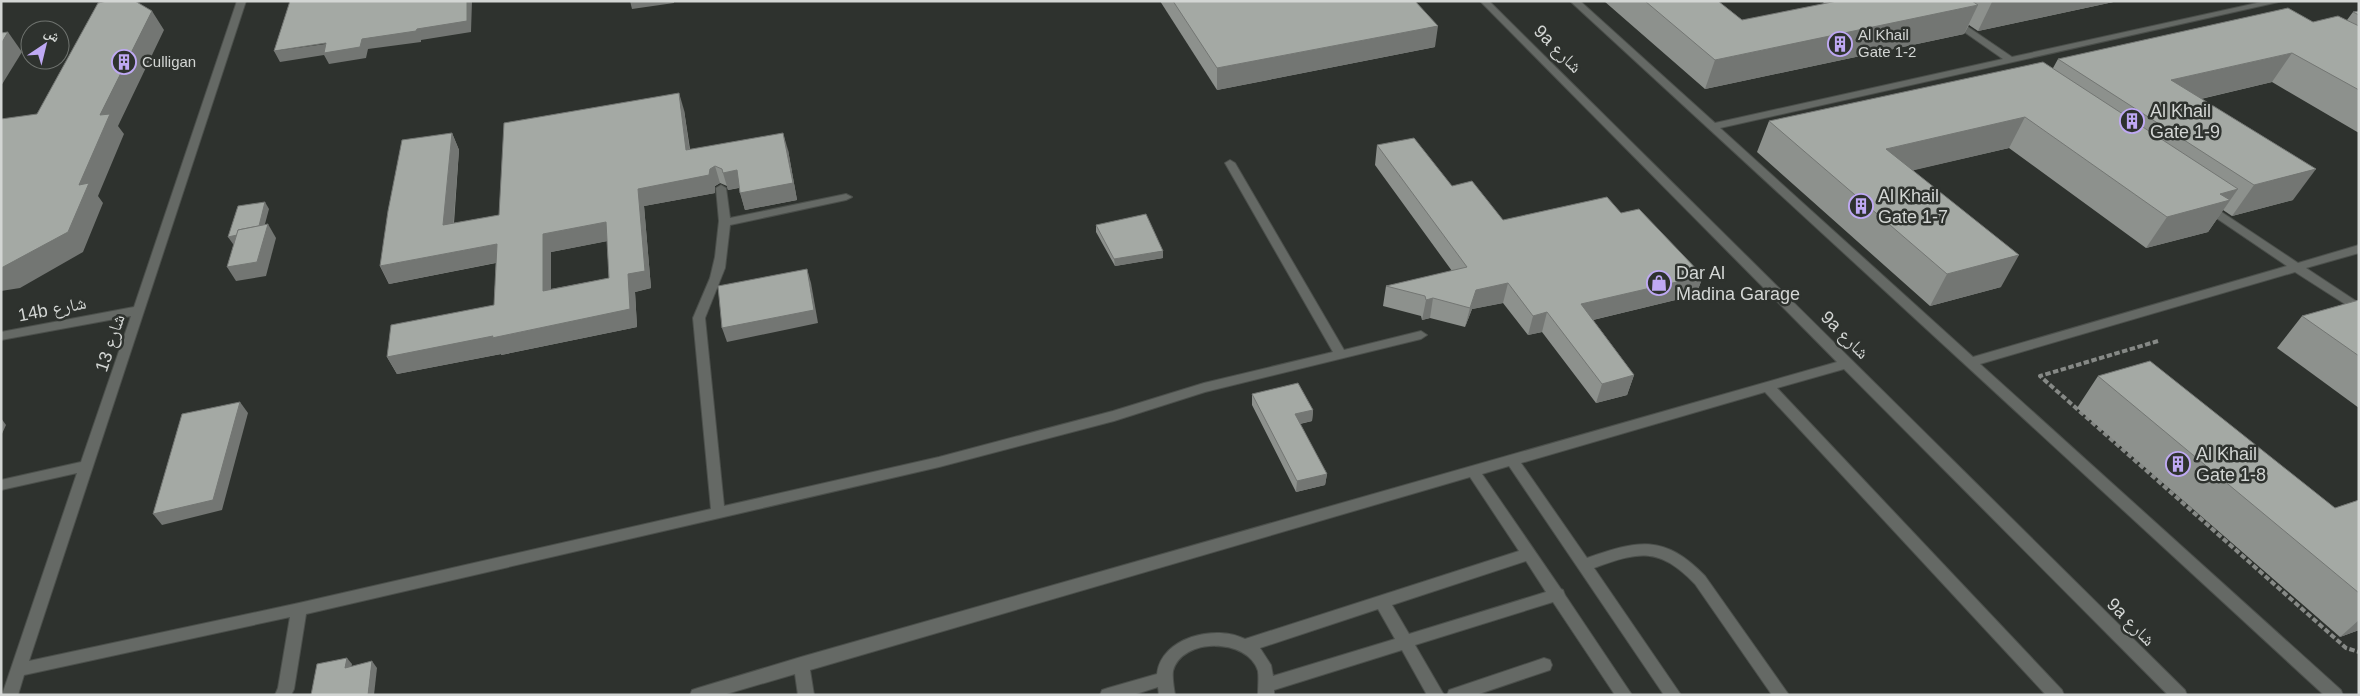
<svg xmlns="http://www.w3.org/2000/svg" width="2360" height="696" viewBox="0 0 2360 696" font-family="Helvetica,'Noto Naskh Arabic',sans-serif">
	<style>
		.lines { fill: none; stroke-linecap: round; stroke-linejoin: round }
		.minor-casing { stroke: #4b4f4b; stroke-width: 2 }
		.path { stroke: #868986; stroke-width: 4; stroke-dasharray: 5.5 2.5; stroke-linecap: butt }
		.minor { fill: #656965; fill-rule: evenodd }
		.wall { fill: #8d918d; fill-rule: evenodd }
		.shaded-wall { fill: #737673 }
		.building { fill: #a4a9a4; stroke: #737673; fill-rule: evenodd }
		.labels { text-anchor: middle; stroke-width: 5; stroke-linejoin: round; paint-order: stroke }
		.far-poi-label { font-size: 15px; fill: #d3d6d4; stroke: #2e322e; text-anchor: start }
		.street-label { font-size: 18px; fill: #d3d6d4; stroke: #2e322e }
		.poi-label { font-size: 18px; fill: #d3d6d4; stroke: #2e322e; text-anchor: start }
	</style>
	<rect width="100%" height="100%" fill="#2e322e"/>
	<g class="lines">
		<defs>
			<g id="minor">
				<polygon points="237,1 246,1 29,661 299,603 711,509 693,318 710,278 715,257 719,221 716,188 721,185 726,188 730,218 846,194 852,197 846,200 730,225 725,268 705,318 724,506 939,457 1113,411 1204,383 1333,352 1225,163 1230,160 1235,163 1344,350 1421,331 1427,335 1421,339 1205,392 1114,421 939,467 306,614 294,689 291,695 275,695 278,688 290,617 24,675 18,695 2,695 77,473 1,490 1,480 81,462 131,316 1,340 1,332 134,307"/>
				<path d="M1480 1H1489L2185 690 2187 695H2168L1844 369 1777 388 2062 690 2064 695H2046L1765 392 1521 463 1587 558C1639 540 1664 534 1705 576L1789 695H1772L1695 584C1659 547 1640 551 1594 568L1681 695H1664L1509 466 1482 474 1561 589 1563 590 1565 595 1632 695H1615L1553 602 1415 645 1444 695H1427L1402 650 1274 690V695H1258C1258 688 1259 678 1258 671 1248 638 1182 637 1173 671 1172 678 1174 688 1175 695H1159L1158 687 1133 695H1100L1102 690 1108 688 1157 674C1161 637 1216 624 1245 639L1519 551 1470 477 810 670 814 695H798L795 674 723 695H690L692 690 698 688 801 657 1837 362ZM1526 561 1546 592 1409 634 1392 605ZM1378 609 1395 639 1273 676 1271 665 1260 648Z"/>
				<polygon points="1570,1 1580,1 1715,123 2003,59 1920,1 1930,1 2012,57 2266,1 2283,1 1720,128 1973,357 2287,266 2203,209 2201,207 2203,205 2211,205 2298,263 2359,245 2359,253 2306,268 2359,303 2359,313 2295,272 1980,364 2341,690 2343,695 2324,695"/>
				<polygon points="1544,658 1550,660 1552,665 1550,670 1476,695 1447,695 1449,690"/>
			</g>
		</defs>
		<use href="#minor" class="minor-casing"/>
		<polyline class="path" points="2158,341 2040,376 2346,648 2359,652"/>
		<use href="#minor" class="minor"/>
	</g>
	<g class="wall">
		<polygon points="1160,1 1415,1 1435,47 1217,90"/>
		<polygon points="1604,1 1718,1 1742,20 1825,4 1822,1 2118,1 1978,31 1969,25 1964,34 1705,89"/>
		<polygon points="2359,11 2359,133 2272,82 2201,99 2293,200 2232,216 2223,210 2208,232 2146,248 2009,148 1913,170 2001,287 1930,306 1757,152 1769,121 2053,68 2058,59 2313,22 2347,20 2353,12"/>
		<path d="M684 110 690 149 788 150 797 200 745 210 739 188 728 190 727 186 720 183 715 186V193L644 206 651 288 635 292 637 327 501 355V354L397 374 387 357 494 305 496 263 389 284 380 266 452 133 459 150 454 223 499 215ZM607 241 609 278 551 289V252Z"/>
		<polygon points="1377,145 1452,186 1503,220 1621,213 1703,276 1696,295 1593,320 1634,375 1627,395 1596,403 1542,332 1528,335 1503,303 1472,309 1465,327 1430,318 1422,320 1421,316 1383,306 1386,286 1452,271 1375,165"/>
		<polygon points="1096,225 1163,258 1115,266 1096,232"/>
		<polygon points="2359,300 2359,408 2277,348 2302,316"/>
		<polygon points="2098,376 2335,508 2359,500 2359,630 2340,637 2077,408"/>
		<polygon points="1252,394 1313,410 1312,421 1300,424 1327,474 1325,485 1296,492 1252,405"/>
	</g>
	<g class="shaded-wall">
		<polygon points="467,1 472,1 471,32 421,40 421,42 368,49 366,58 329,64 324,55 280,62 274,51 362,39 417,29"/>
		<polygon points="630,1 674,1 674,3 632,9"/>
		<polygon points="1997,1 2118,1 1978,31 1992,2"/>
		<polygon points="1978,5 1964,34 1705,89 1715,60"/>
		<polygon points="152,11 164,30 118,126 124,134 98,196 103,203 83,252 20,288 1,291 1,268 79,185 100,115"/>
		<polygon points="1438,26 1435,47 1217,90 1217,68"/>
		<polygon points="8,32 22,52 1,86 1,44"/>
		<polygon points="2292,53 2272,82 2153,110 2171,80"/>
		<polygon points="679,93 684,110 692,167 686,150"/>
		<polygon points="2025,117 2009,148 1872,180 1886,149"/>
		<polygon points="452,133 459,150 452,242 443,225"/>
		<polygon points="783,133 788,150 797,200 745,210 740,193"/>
		<polygon points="715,166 720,183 715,186 715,193 644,206 651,288 635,292 637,327 501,355 501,354 397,374 387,357 628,274 638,189 710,169"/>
		<polygon points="2316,169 2293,200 2232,216 2254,185"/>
		<polygon points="737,170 742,187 728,190 723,173"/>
		<polygon points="2238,189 2208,232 2146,248 2167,217 2220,194"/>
		<polygon points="265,202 269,209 261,239 233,244 228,237"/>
		<polygon points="606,222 613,240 551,252 551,308 543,291 543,234"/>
		<polygon points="268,224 276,238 266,276 236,281 227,267"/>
		<polygon points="497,244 505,261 389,284 380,266"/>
		<polygon points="1163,251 1163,258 1115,266 1114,259"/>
		<polygon points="2019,255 2001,287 1930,306 1947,274"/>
		<polygon points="807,269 811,283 818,323 727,342 722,328"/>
		<polygon points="1703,276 1696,295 1576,324 1581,304"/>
		<polygon points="1508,283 1503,303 1472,309 1465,327 1470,308 1476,290"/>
		<polygon points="1433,298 1430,318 1422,320 1426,300"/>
		<polygon points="1547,312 1542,332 1528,335 1533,316"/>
		<polygon points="1634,375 1627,395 1596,403 1602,384"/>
		<polygon points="240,402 248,413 222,510 162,525 153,514"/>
		<polygon points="1313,410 1312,421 1294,425 1295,414"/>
		<polygon points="1,418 6,425 1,436"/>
		<polygon points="1327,474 1325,485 1296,492 1297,481"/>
		<polygon points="2359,620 2359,630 2340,637"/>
		<polygon points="347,658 352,664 350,675 345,668"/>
		<polygon points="372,661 377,668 374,695 368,695"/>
	</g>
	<g class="building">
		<polygon points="107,1 135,1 152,11 100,115 110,114 79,185 89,183 68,232 3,267 1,268 1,119 37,114 98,3"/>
		<polygon points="290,1 467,1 467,21 417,29 416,31 362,39 360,47 324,53 326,43 274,51"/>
		<polygon points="1173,1 1415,1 1438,26 1217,68"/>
		<polygon points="1645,1 1718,1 1742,20 1837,1 1972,1 1978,5 1715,60"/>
		<polygon points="2288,8 2313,22 2338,16 2359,26 2359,90 2292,53 2171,80 2316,169 2254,185 2058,59"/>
		<polygon points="2359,11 2359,15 2353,12"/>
		<polygon points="8,32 1,44 1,33"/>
		<polygon points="2043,62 2238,189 2220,194 2230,200 2167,217 2025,117 1886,149 2019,255 1947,274 1769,121"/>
		<path d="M679 93 686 150 783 133 793 183 740 193 737 170 723 173 722 169 715 166 710 169 709 175 638 189 645 271 628 274 630 309 492 338 493 336 387 357 391 325 494 305 497 244 380 266 388 211 402 140 452 133 443 225 499 215 504 123ZM606 222 609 278 543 291V234Z"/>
		<polygon points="1414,138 1452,186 1472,181 1503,220 1607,197 1621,213 1639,209 1703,276 1581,304 1634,375 1602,384 1547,312 1533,316 1508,283 1476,290 1470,308 1433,298 1426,300 1425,296 1386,286 1467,267 1377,145"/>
		<polygon points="265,202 259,226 238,230 237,235 228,237 238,206"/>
		<polygon points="1146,214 1163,251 1114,259 1096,225"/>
		<polygon points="268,224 257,262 227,267 238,230"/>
		<polygon points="807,269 814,310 722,328 718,286"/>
		<polygon points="2359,300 2359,356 2302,316"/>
		<polygon points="2150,361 2335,508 2359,500 2359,593 2098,376"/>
		<polygon points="1298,383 1313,410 1295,414 1327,474 1297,481 1252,394"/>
		<polygon points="240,402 213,500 153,514 182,414"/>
		<polygon points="347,658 345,668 372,661 368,695 311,695 317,664"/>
	</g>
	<defs>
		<symbol id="building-ring" viewBox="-11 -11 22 22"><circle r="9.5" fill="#2e322e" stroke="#bfa9f4" stroke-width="1.5"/><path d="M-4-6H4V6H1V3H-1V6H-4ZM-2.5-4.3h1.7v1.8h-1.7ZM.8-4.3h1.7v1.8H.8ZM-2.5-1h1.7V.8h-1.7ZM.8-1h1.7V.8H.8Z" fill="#bfa9f4"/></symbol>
		<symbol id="shop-ring" viewBox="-11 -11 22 22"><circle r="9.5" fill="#2e322e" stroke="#bfa9f4" stroke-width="1.5"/><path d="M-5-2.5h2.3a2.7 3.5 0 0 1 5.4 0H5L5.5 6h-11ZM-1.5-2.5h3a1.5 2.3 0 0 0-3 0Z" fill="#bfa9f4"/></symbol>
	</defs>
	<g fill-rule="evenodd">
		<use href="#building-ring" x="1826" y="30" width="28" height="28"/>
		<use href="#building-ring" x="110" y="48" width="28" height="28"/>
		<use href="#building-ring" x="2118" y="107" width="28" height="28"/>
		<use href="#building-ring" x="1847" y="192" width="28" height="28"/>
		<use href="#shop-ring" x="1645" y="269" width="28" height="28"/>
		<use href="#building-ring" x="2164" y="450" width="28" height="28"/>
	</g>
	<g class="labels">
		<g class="far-poi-label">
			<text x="1858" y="40">Al Khail<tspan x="1858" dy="17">Gate 1-2</tspan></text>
			<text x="142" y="67">Culligan</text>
		</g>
		<g class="street-label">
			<text transform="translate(1558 49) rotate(45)" y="6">9a شارع</text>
			<text transform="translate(52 309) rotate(-11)" y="6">14b شارع</text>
			<text transform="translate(1845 335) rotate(45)" y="6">9a شارع</text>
			<text transform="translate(110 343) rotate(-72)" y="6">شارع 13</text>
			<text transform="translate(2131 622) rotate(45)" y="6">9a شارع</text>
		</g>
		<g class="poi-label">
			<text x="2150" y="117">Al Khail<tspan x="2150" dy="21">Gate 1-9</tspan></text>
			<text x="1878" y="202">Al Khail<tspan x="1878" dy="21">Gate 1-7</tspan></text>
			<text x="1676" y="279">Dar Al<tspan x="1676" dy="21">Madina Garage</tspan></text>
			<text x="2196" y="460">Al Khail<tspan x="2196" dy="21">Gate 1-8</tspan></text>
		</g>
	</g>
	<rect width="2360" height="696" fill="none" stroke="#d3d6d4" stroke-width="5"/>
	<g transform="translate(45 45) rotate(35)"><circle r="24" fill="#2e322e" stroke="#707470"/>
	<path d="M0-4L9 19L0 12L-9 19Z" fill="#bfa9f4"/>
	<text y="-8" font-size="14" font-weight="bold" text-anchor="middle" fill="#d3d6d4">ش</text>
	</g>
</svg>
